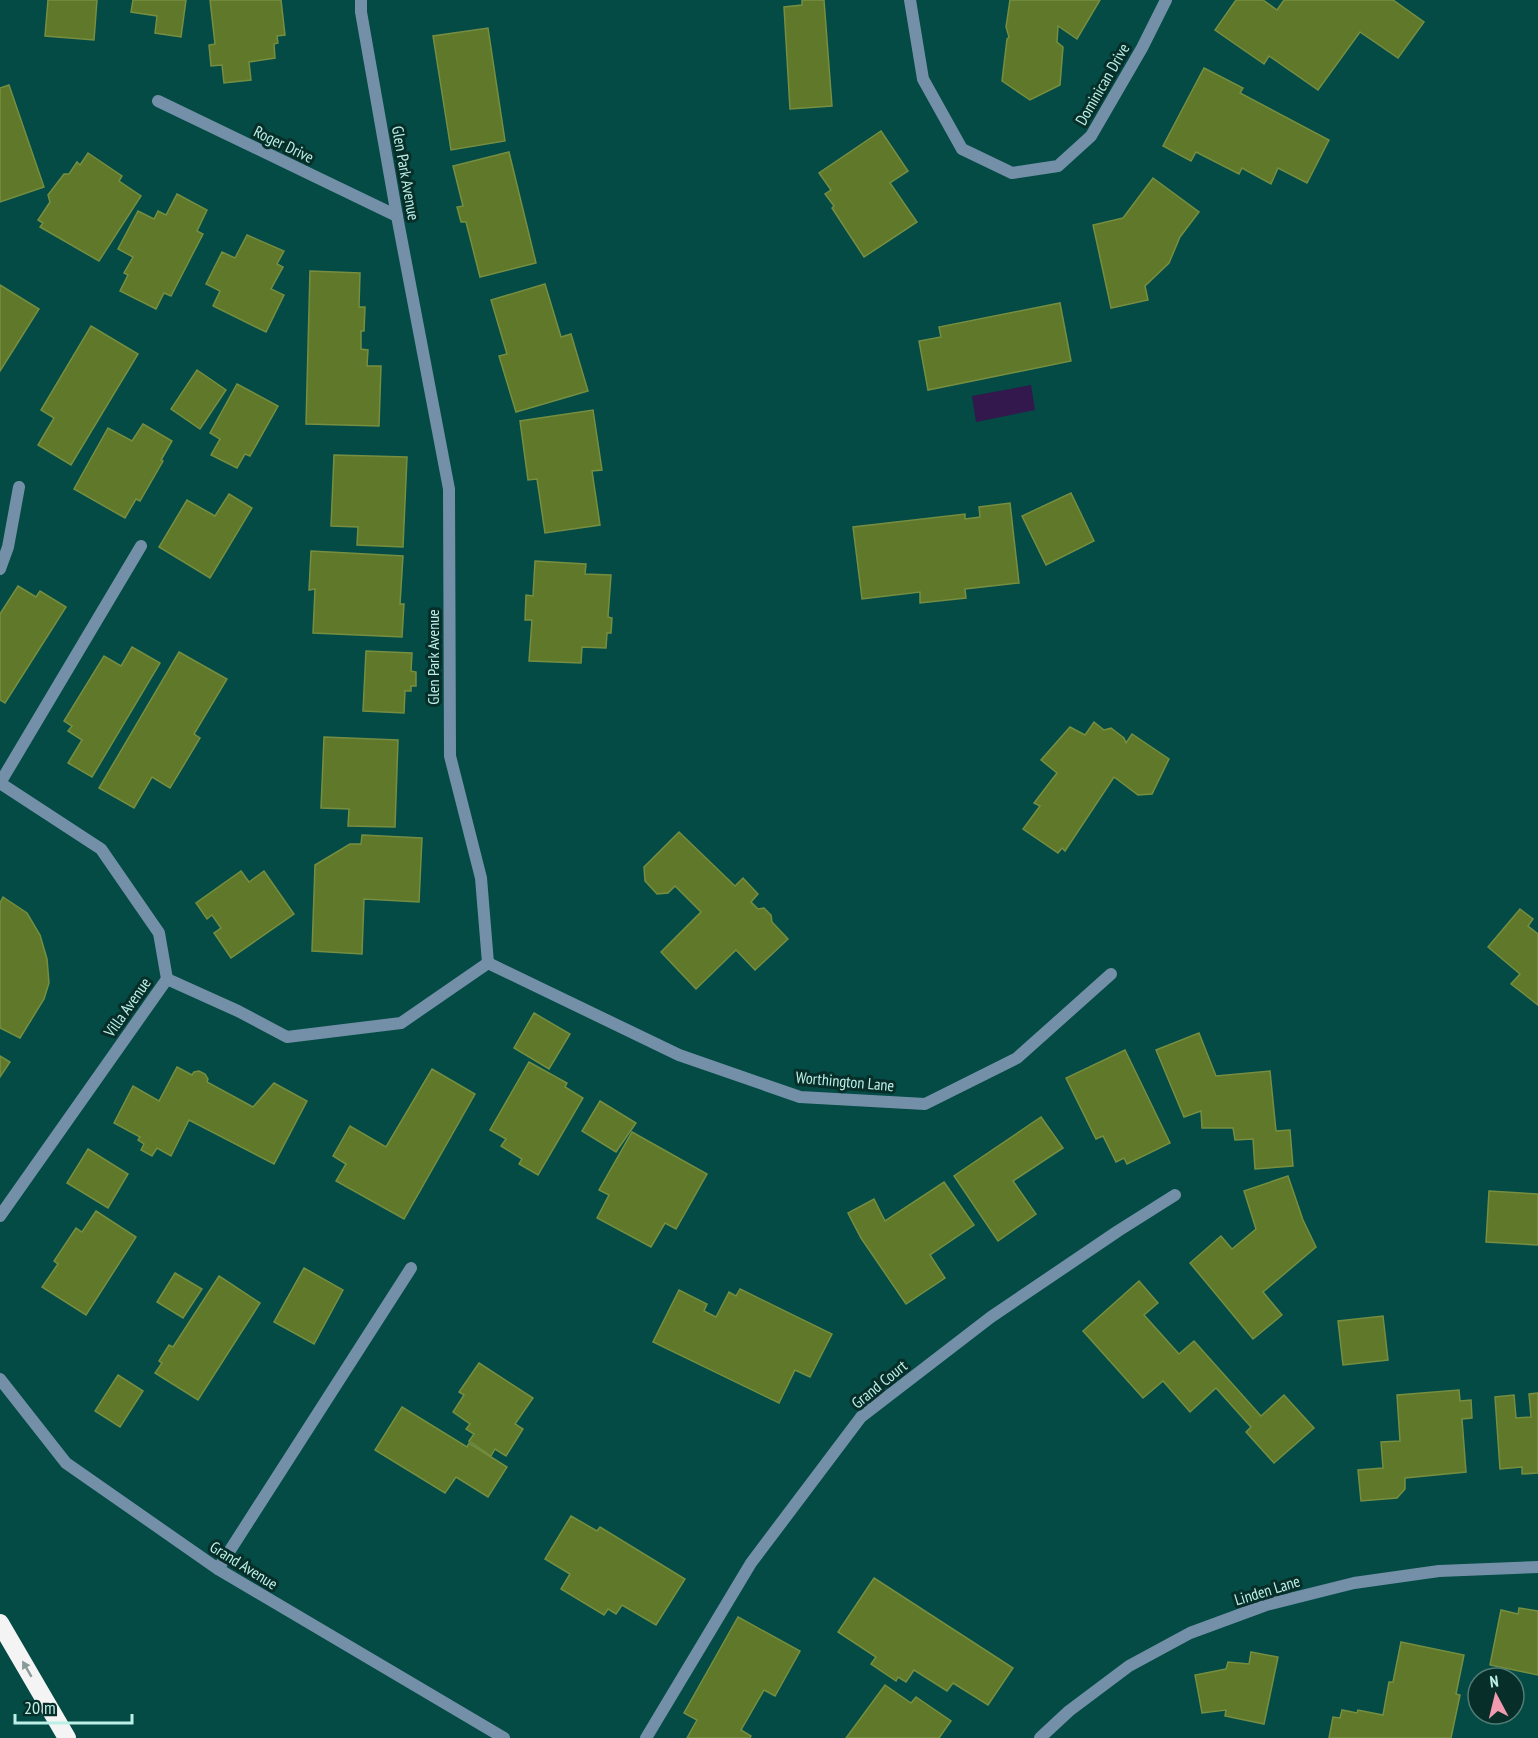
<svg xmlns="http://www.w3.org/2000/svg" width="1538" height="1738" viewBox="0 0 1538 1738" font-family="'PT Sans Narrow',sans-serif">
	<style>
		.water { fill: #32184c }
		.building { fill: #60782a; stroke: #758e41; stroke-width: 1.5 }
		.lines { fill: none; stroke-linecap: round; stroke-linejoin: round }
		.service { stroke: #7490a8; stroke-width: 12 }
		.minor { stroke: #7490a8; stroke-width: 12 }
		.tertiary { stroke: #7490a8; stroke-width: 12 }
		.motorway { stroke: #f4f4f4; stroke-width: 18 }
		.oneway { fill: #899b99 }
		.labels { text-anchor: middle; stroke-width: 6; stroke-linejoin: round; paint-order: stroke }
		.street-label { font-size: 16px; fill: #bcf0e7; stroke: #072e29 }
	</style>
	<rect width="100%" height="100%" fill="#034b44"/>
	<polygon class="water" points="1031,385 1035,410 976,422 972,396"/>
	<g class="building">
		<polygon points="48,0 97,0 94,40 45,36"/>
		<polygon points="133,0 186,0 181,37 155,33 157,16 131,12"/>
		<polygon points="210,0 281,0 285,35 277,36 278,43 274,44 275,58 249,62 251,80 224,83 222,65 211,66 209,45 215,44"/>
		<polygon points="802,0 824,0 832,106 790,109 784,7 802,5"/>
		<polygon points="1010,0 1100,0 1077,39 1058,26 1057,42 1063,47 1060,85 1030,100 1002,81 1007,39 1009,37 1006,27"/>
		<polygon points="1236,0 1263,0 1277,10 1284,0 1393,0 1424,22 1398,58 1360,32 1318,90 1269,56 1264,64 1215,30"/>
		<polygon points="488,28 505,141 451,150 433,36"/>
		<polygon points="1204,68 1243,88 1240,93 1329,140 1307,183 1278,168 1271,184 1242,168 1239,174 1196,152 1191,161 1163,146"/>
		<polygon points="9,85 44,187 0,202 0,88"/>
		<polygon points="881,131 908,171 890,183 917,222 864,257 832,208 834,206 825,194 831,190 819,173"/>
		<polygon points="509,152 536,263 480,277 466,222 461,222 457,207 463,206 453,166"/>
		<polygon points="88,153 122,176 119,181 141,196 99,261 40,227 43,223 38,220 50,202 48,195 64,174 69,174 77,162 80,165"/>
		<polygon points="1153,178 1199,212 1180,237 1169,263 1145,286 1148,300 1111,308 1093,225 1123,218"/>
		<polygon points="177,194 207,210 197,231 203,234 171,296 164,293 156,309 120,291 128,275 124,273 133,257 118,249 138,211 154,219 158,211 166,215"/>
		<polygon points="247,235 284,251 277,264 283,267 271,289 284,295 266,332 213,306 220,291 206,284 222,252 235,258"/>
		<polygon points="310,271 360,273 359,307 365,307 364,331 361,331 361,349 368,350 367,366 381,366 379,426 306,424"/>
		<polygon points="545,284 561,337 571,334 588,391 516,412 499,356 507,354 491,300"/>
		<polygon points="0,285 39,309 0,371"/>
		<polygon points="1060,303 1071,361 928,390 919,341 941,337 939,327"/>
		<polygon points="91,326 138,354 71,465 38,445 54,418 41,410"/>
		<polygon points="197,370 226,390 200,429 171,409"/>
		<polygon points="237,384 278,406 250,456 245,454 237,468 211,455 220,439 210,433"/>
		<polygon points="593,410 602,470 592,471 600,525 545,533 537,479 528,480 520,421"/>
		<polygon points="143,424 172,441 161,460 163,461 140,501 136,499 125,518 74,489 108,428 132,441"/>
		<polygon points="334,455 407,457 403,547 357,545 358,527 331,526"/>
		<polygon points="1071,493 1094,541 1046,565 1022,516"/>
		<polygon points="229,494 252,508 210,578 159,547 187,500 215,516"/>
		<polygon points="1010,503 1019,583 965,589 966,598 920,603 920,592 862,599 853,527 965,514 965,519 980,517 979,507"/>
		<polygon points="311,551 403,556 400,604 404,604 402,637 313,633 315,589 309,590"/>
		<polygon points="535,561 586,564 585,574 611,575 608,617 612,618 611,633 607,633 606,648 582,647 581,663 529,661 532,620 525,620 526,595 533,596"/>
		<polygon points="18,586 36,597 40,591 66,607 5,703 0,700 0,614"/>
		<polygon points="132,647 160,663 92,777 68,763 82,740 68,731 72,726 64,721 104,656 121,666"/>
		<polygon points="366,651 412,653 411,671 416,672 416,686 411,686 411,691 405,691 404,713 363,711"/>
		<polygon points="179,652 227,679 194,734 200,738 170,788 152,777 134,808 99,788"/>
		<polygon points="1094,722 1104,730 1111,728 1124,738 1126,743 1132,734 1169,759 1152,794 1138,795 1114,777 1065,851 1062,848 1058,853 1023,829 1040,806 1034,803 1057,773 1041,760 1070,727 1085,735"/>
		<polygon points="324,737 398,740 395,827 348,826 349,809 321,808"/>
		<polygon points="679,832 735,886 743,878 758,894 751,902 758,909 764,908 771,915 772,922 788,939 755,970 736,950 696,989 661,952 701,912 675,886 668,893 657,894 645,881 644,867"/>
		<polygon points="362,835 422,838 419,902 364,899 362,954 312,951 315,865 350,844 361,844"/>
		<polygon points="241,871 249,882 264,871 294,914 231,958 214,933 221,928 212,915 207,919 196,903"/>
		<polygon points="3,897 27,913 40,935 47,959 49,983 44,999 20,1038 0,1028 0,903"/>
		<polygon points="1520,909 1533,919 1528,926 1538,934 1538,1005 1511,984 1520,974 1488,947"/>
		<polygon points="534,1013 570,1034 549,1069 514,1048"/>
		<polygon points="1199,1033 1216,1076 1270,1071 1276,1131 1290,1130 1293,1166 1255,1169 1253,1139 1235,1140 1233,1128 1202,1128 1201,1111 1184,1117 1156,1050"/>
		<polygon points="1125,1050 1170,1143 1127,1164 1124,1158 1116,1162 1103,1136 1096,1139 1066,1078"/>
		<polygon points="0,1056 10,1062 0,1077"/>
		<polygon points="529,1062 567,1083 565,1087 583,1098 538,1175 519,1164 522,1159 501,1146 506,1139 490,1130"/>
		<polygon points="177,1067 192,1075 194,1072 199,1071 205,1074 208,1079 207,1082 253,1107 274,1083 307,1101 274,1164 189,1120 171,1156 157,1148 152,1156 141,1150 144,1144 138,1140 140,1137 114,1123 133,1086 159,1101"/>
		<polygon points="432,1069 475,1094 404,1219 336,1181 346,1164 333,1156 350,1126 386,1147"/>
		<polygon points="600,1101 636,1123 616,1152 582,1131"/>
		<polygon points="1041,1117 1063,1148 1013,1181 1036,1214 998,1241 954,1176"/>
		<polygon points="632,1132 707,1174 676,1229 665,1223 651,1247 597,1218 609,1195 599,1190"/>
		<polygon points="88,1149 128,1174 108,1208 67,1183"/>
		<polygon points="1288,1176 1303,1220 1316,1247 1263,1292 1282,1315 1253,1339 1190,1263 1221,1236 1232,1249 1256,1229 1244,1191"/>
		<polygon points="944,1182 974,1225 930,1255 945,1278 906,1304 861,1238 848,1213 874,1199 885,1221"/>
		<polygon points="1489,1191 1538,1194 1538,1245 1486,1242"/>
		<polygon points="96,1211 136,1237 86,1315 42,1287 58,1264 54,1261 76,1228 82,1232"/>
		<polygon points="304,1268 343,1290 314,1344 274,1322"/>
		<polygon points="175,1273 202,1289 183,1318 157,1302"/>
		<polygon points="219,1276 260,1303 198,1400 155,1373 162,1363 159,1361 169,1345 173,1347"/>
		<polygon points="1139,1281 1158,1303 1144,1315 1179,1354 1194,1341 1261,1416 1284,1395 1314,1428 1274,1463 1246,1432 1251,1427 1216,1388 1190,1412 1163,1381 1143,1398 1083,1331"/>
		<polygon points="740,1289 832,1334 810,1377 795,1370 779,1403 653,1342 679,1290 707,1304 704,1311 716,1317 729,1292 736,1296"/>
		<polygon points="1383,1316 1388,1360 1343,1365 1338,1321"/>
		<polygon points="479,1363 533,1398 515,1424 523,1429 506,1456 495,1449 491,1456 469,1441 474,1434 466,1429 470,1424 453,1412 464,1395 459,1392"/>
		<polygon points="118,1375 143,1391 120,1427 95,1411"/>
		<polygon points="1459,1390 1460,1401 1471,1400 1472,1418 1462,1419 1466,1472 1405,1478 1405,1489 1397,1498 1361,1501 1358,1470 1383,1468 1381,1442 1400,1441 1397,1395"/>
		<polygon points="1538,1393 1538,1473 1522,1474 1522,1467 1500,1469 1495,1397 1514,1395 1516,1418 1531,1417 1529,1394"/>
		<polygon points="402,1407 467,1447 469,1443 507,1467 488,1497 456,1477 445,1493 375,1450"/>
		<polygon points="571,1516 597,1531 600,1527 685,1579 656,1625 622,1605 616,1614 608,1609 604,1615 561,1589 570,1574 545,1559"/>
		<polygon points="874,1578 1013,1668 988,1705 953,1683 947,1691 914,1670 906,1682 898,1677 896,1681 871,1664 876,1657 838,1632"/>
		<polygon points="1519,1608 1538,1611 1538,1675 1490,1665 1501,1610 1518,1614"/>
		<polygon points="738,1617 800,1651 775,1696 764,1690 741,1730 751,1736 750,1738 687,1738 697,1720 684,1713"/>
		<polygon points="1401,1642 1464,1655 1456,1694 1460,1695 1451,1738 1329,1738 1333,1717 1340,1718 1342,1710 1357,1713 1358,1710 1383,1715 1389,1682 1393,1682"/>
		<polygon points="1251,1652 1278,1657 1264,1724 1225,1716 1226,1710 1202,1713 1195,1675 1226,1669 1228,1662 1249,1664"/>
		<polygon points="885,1685 911,1703 916,1697 951,1721 939,1738 846,1738"/>
	</g>
	<g class="lines">
		<g class="service">
			<polyline points="0,569 8,547 19,487"/>
			<polyline points="0,783 141,546"/>
			<polyline points="218,1569 411,1268"/>
		</g>
		<g class="minor">
			<polyline points="361,0 361,12 397,216 449,489 450,756 481,878 488,963"/>
			<polyline points="910,0 923,79 962,149 1012,173 1058,166 1091,136 1142,48 1166,0"/>
			<polyline points="158,101 397,216"/>
			<polyline points="0,783 101,849 159,933 167,979 0,1216"/>
			<polyline points="488,963 679,1055 800,1097 925,1104 1017,1058 1111,974"/>
			<polyline points="167,979 238,1011 287,1037 401,1023 488,963"/>
			<polyline points="646,1738 751,1563 861,1417 991,1317 1118,1231 1175,1195"/>
			<polyline points="1040,1738 1069,1711 1129,1666 1190,1633 1266,1605 1354,1583 1439,1571 1538,1567"/>
		</g>
		<polyline class="tertiary" points="0,1379 66,1463 218,1569 504,1738"/>
		<polyline class="motorway" points="0,1623 67,1738"/>
	</g>
	<defs><path id="oneway-solid" d="M-6-.8H1V-3.2L6.5 0L1 3.2V.8H-6Z" transform="scale(1.5)"/></defs>
	<use class="oneway" href="#oneway-solid" transform="translate(27 1669) rotate(-120)"/>
	<g class="labels">
		<g class="street-label">
			<text transform="translate(1102 84) rotate(-60)" y="6">Dominican Drive</text>
			<text transform="translate(284 144) rotate(26)" y="6">Roger Drive</text>
			<text transform="translate(406 173) rotate(80)" y="6">Glen Park Avenue</text>
			<text transform="translate(433 657) rotate(-90)" y="6">Glen Park Avenue</text>
			<text transform="translate(127 1007) rotate(-55)" y="6">Villa Avenue</text>
			<text transform="translate(845 1081) rotate(5)" y="6">Worthington Lane</text>
			<text transform="translate(879 1384) rotate(-39)" y="6">Grand Court</text>
			<text transform="translate(244 1565) rotate(32)" y="6">Grand Avenue</text>
			<text transform="translate(1267 1590) rotate(-17)" y="6">Linden Lane</text>
		</g>
	</g>
	<g transform="translate(1496 1696) rotate(353)"><circle r="28" fill="#072e29" stroke="#4f7c75" stroke-width="1.5"/>
	<path d="M0-4.5L10 22L0 15L-10 22Z" fill="#f29aaf"/>
	<text y="-9" font-size="16" font-weight="bold" text-anchor="middle" fill="#bcf0e7">N</text>
	</g>
	<path d="M15 1714v9h117v-9" fill="none" stroke="#bcf0e7" stroke-width="3"/>
	<text x="24" y="1714" font-size="18" fill="#bcf0e7" stroke="#072e29" stroke-width="4.5" paint-order="stroke">20 m</text>
</svg>
